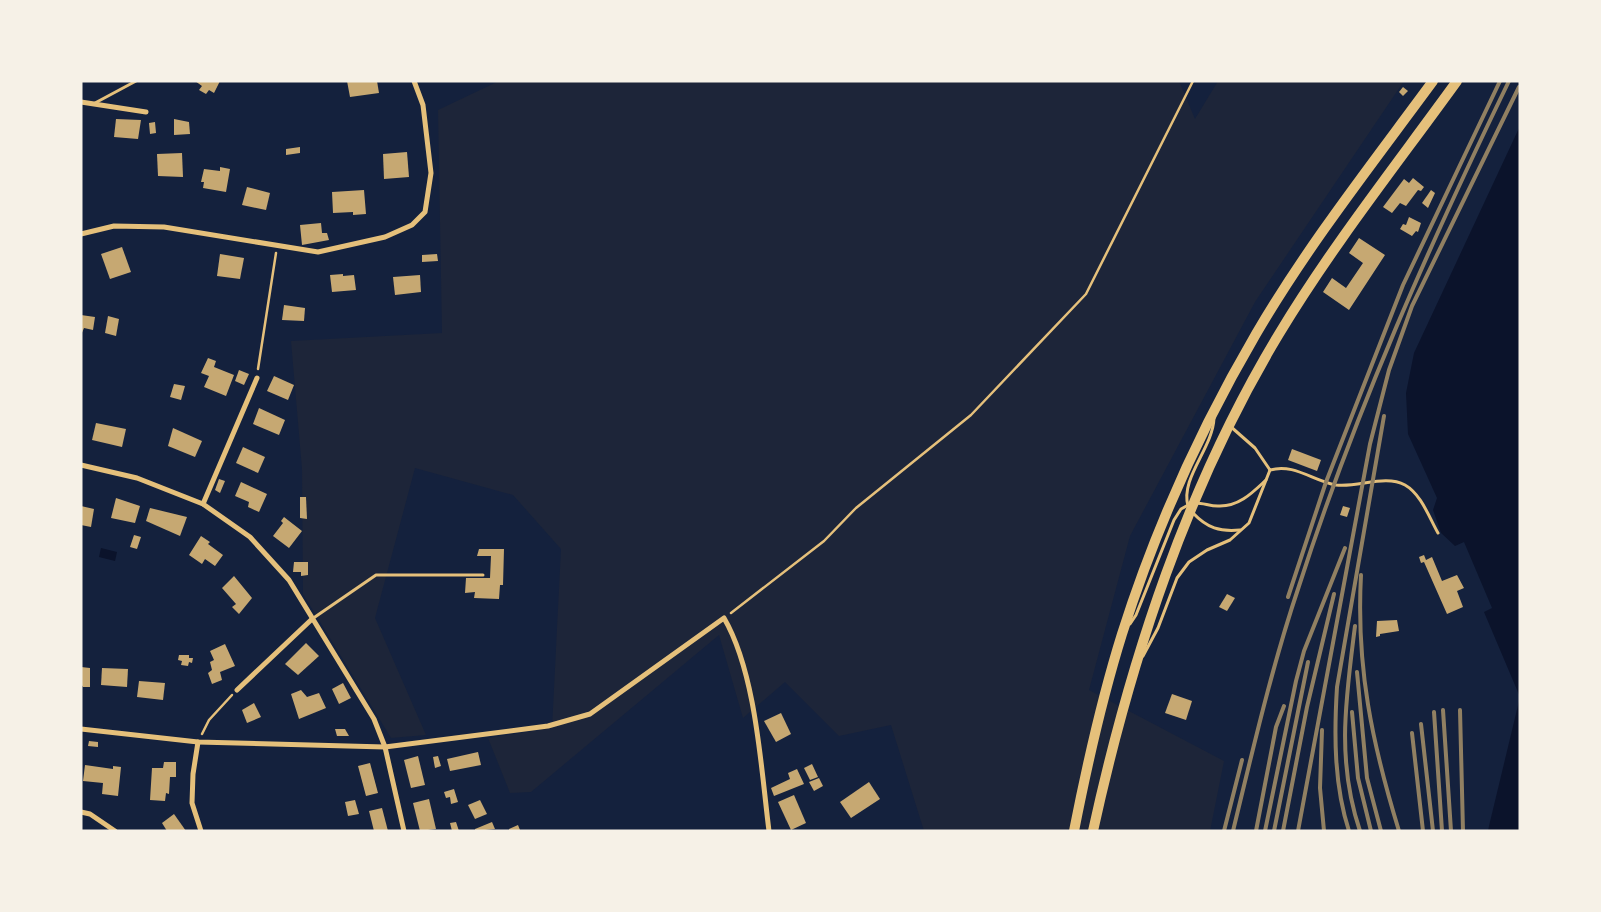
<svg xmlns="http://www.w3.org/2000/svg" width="1601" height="912" viewBox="0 0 1601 912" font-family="'Exo 2',sans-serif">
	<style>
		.green { fill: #1d2539 }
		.water { fill: #0b132b }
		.building { fill: #c6a872 }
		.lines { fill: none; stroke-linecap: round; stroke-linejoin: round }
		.path { stroke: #e5c07b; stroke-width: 2.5 }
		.service { stroke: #e5c07b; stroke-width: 3 }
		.minor { stroke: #e5c07b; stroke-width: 5 }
		.secondary { stroke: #e5c07b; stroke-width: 10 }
		.rail { stroke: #918062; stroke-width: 4 }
	</style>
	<rect width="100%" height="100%" fill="#14213d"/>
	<polygon class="green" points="499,81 1179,81 1195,119 1218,81 1404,81 1255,302 1130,536 1089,690 1224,761 1210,831 924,831 891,725 839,736 785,682 743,718 719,635 531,792 510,793 488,738 552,728 561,549 513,495 415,468 375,618 426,735 391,738 303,594 302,469 291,341 442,333 438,110"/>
	<g class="water">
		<polygon points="1520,126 1520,697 1484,612 1492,608 1464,542 1455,546 1441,533 1433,510 1437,498 1408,434 1406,393 1414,353"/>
		<polygon points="101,548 117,552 115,561 99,557"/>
		<polygon points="1520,697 1520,831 1488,831 1489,826"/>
	</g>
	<g class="building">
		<polygon points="195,81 220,81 214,93 209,90 206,94 199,90 202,86"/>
		<polygon points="347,81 377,81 379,93 350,97"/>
		<polygon points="1403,87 1408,91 1403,96 1399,92"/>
		<polygon points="116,119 141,120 138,139 114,137"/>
		<polygon points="174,119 189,122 190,134 174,135"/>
		<polygon points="155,122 156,133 150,134 149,123"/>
		<polygon points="300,147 300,153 286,155 286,149"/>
		<polygon points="407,152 409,177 384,179 383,154"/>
		<polygon points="182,153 183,177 158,176 157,154"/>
		<polygon points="220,167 230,169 226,192 203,188 204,182 201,182 204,169 220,171"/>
		<polygon points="1413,178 1424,187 1421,191 1418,190 1406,206 1400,203 1392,213 1383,207 1404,179 1409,183"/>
		<polygon points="247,187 270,193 266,210 242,205"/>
		<polygon points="364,190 366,214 353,215 353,212 333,213 332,192"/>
		<polygon points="1431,190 1435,193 1428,208 1422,203"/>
		<polygon points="1409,217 1421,223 1418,232 1416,231 1412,236 1400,229 1403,224 1406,225"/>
		<polygon points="321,223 322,233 327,233 329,240 302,245 300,225"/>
		<polygon points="1359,238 1385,255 1349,310 1323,292 1332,278 1346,288 1363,263 1349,253"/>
		<polygon points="122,247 131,272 110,279 101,254"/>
		<polygon points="220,254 244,258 240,279 217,276"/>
		<polygon points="437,254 438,261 422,262 422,255"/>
		<polygon points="343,274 343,276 354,275 356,290 332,292 330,275"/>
		<polygon points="420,275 421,292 395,295 393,277"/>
		<polygon points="284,305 305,308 304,321 282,320"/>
		<polygon points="81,315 95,317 93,330 84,328 81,335"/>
		<polygon points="108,316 119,319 116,336 105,333"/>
		<polygon points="208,358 216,361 214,367 234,375 226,396 204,387 209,376 201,373"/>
		<polygon points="239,370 249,374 244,385 235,381"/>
		<polygon points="274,376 294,385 288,400 267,391"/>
		<polygon points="174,384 185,386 181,400 170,397"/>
		<polygon points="259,408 285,420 279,435 253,424"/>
		<polygon points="96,423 126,429 122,447 92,440"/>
		<polygon points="173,428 202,441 195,457 168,446"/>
		<polygon points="243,447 265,457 258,473 236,463"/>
		<polygon points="1292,449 1321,460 1317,471 1288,460"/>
		<polygon points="219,479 225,481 220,493 215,490"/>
		<polygon points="241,482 267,494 259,512 248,507 249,502 235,496"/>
		<polygon points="300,497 306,497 307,519 300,518"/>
		<polygon points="116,498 140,506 135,523 111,518"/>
		<polygon points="81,506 94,509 91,527 81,525"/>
		<polygon points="1343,506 1350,508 1347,517 1340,515"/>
		<polygon points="150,508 187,517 180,536 146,521"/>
		<polygon points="284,517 302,531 289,548 273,536 283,523 281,521"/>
		<polygon points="134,535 141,537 137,549 130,547"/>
		<polygon points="201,536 210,542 208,544 223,555 215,566 205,559 202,564 189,555"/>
		<polygon points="479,549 504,549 503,585 500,585 499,599 474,598 475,592 465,593 466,578 490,578 491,556 477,556"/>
		<polygon points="1424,555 1426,560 1432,557 1442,581 1457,575 1464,588 1457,591 1463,607 1447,614 1424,562 1421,563 1419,557"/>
		<polygon points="294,562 308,562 308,575 301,576 301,572 293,572"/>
		<polygon points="234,576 252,598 239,614 232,607 236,604 222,588"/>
		<polygon points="1227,594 1235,598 1227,611 1219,607"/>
		<polygon points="1397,620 1399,631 1380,634 1380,636 1376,637 1377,621"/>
		<polygon points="306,643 319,656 298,675 285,664"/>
		<polygon points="225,644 235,666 220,672 222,680 212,684 208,673 212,670 210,662 214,660 210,651"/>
		<polygon points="179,655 189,655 189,658 193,658 192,663 189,662 188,666 181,665 182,661 178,660"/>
		<polygon points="81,667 90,668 90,687 83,687 81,684"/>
		<polygon points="102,668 128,669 127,687 101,685"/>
		<polygon points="139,681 165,683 163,700 137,697"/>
		<polygon points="343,683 351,698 339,704 332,689"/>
		<polygon points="301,690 307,697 319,693 326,708 299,719 291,694"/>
		<polygon points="1172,694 1192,701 1186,720 1165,713"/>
		<polygon points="254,703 261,717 247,723 242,710"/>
		<polygon points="781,713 791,734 776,742 764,721"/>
		<polygon points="335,729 345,729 349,736 337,736"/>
		<polygon points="89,741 98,742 98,747 88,746"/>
		<polygon points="478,752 481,765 450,771 447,759"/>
		<polygon points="418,756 425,785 411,788 404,760"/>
		<polygon points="438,756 441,766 435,768 433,757"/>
		<polygon points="164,762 176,762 176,777 170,777 169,794 166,793 165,801 150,800 152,768 163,768"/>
		<polygon points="370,763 378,793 366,796 358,766"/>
		<polygon points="812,764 818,777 810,780 804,768"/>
		<polygon points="85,765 113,769 113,766 121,767 118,796 102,794 103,783 83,781"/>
		<polygon points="797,769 804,784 774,796 771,788 790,779 788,773"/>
		<polygon points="819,778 823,786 814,791 809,782"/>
		<polygon points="869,782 880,799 851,818 840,802"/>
		<polygon points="454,789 458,802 451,804 450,797 446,798 444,792"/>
		<polygon points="794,795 806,823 791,830 778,802"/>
		<polygon points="429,799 436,829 420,831 413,803"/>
		<polygon points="355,800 359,814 348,816 345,802"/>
		<polygon points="480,800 487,814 475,819 468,805"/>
		<polygon points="382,808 388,831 374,831 369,811"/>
		<polygon points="174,814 186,831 167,831 162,823"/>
		<polygon points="456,822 459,831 452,831 450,823"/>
		<polygon points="492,822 495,829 475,831 475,829"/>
		<polygon points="518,825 520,830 509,831 509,829"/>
	</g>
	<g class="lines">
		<g class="path">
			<polyline points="258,369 276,253"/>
			<polyline points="731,613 824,541 856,508 971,415 1086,294 1193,81"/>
			<polyline points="202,734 209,720 232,695"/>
		</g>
		<g class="service">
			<polyline points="95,103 136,81"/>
			<polyline points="1230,426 1255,448 1270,470"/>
			<path d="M1270 470C1294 463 1313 481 1336 485 1358 488 1385 474 1405 485 1421 494 1429 517 1438 533"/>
			<path d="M1196 503C1204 503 1212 507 1220 506 1240 506 1253 492 1266 480"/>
			<path d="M1188 506C1180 478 1213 448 1214 418"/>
			<path d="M1193 513C1207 528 1220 532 1240 530"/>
			<polyline points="312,619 376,575 483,575"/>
			<polyline points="1130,624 1136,615 1174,520 1181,509 1190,504"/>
			<polyline points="1143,656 1158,628 1177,578 1189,562 1207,550 1230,540 1249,523 1270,470"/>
		</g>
		<g class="minor">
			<polyline points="81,102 146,112"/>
			<polyline points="81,234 114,226 164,227 318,252 385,237 412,225 425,212 431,173 423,105 414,81"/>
			<polyline points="81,465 137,478 203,504 250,537 289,580 374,719 385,747 404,831"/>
			<polyline points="203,504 257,378"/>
			<polyline points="237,690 311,620"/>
			<path d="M81 729 198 742 385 747 548 726 590 714 724 618C756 673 761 768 769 831"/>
			<polyline points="198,742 193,774 192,803 201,831"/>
			<polyline points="81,812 90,814 115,831"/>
		</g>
		<g class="secondary">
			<path d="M1074 831C1087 765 1102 698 1122 634 1155 530 1201 428 1256 334 1308 245 1372 164 1433 81"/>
			<path d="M1093 831C1131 658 1187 486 1279 334 1332 246 1397 164 1457 81"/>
		</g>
		<g class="rail">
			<path d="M1361 575C1356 667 1372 743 1399 831"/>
			<polyline points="1288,597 1326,482 1403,285 1500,81"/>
			<path d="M1355 626C1346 698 1336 760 1360 831"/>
			<polyline points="1357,672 1367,778 1381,831"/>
			<polyline points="1443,710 1451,831"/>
			<polyline points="1460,710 1463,831"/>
			<polyline points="1352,712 1358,778 1371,831"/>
			<polyline points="1434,712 1442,831"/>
			<polyline points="1421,724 1433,831"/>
			<polyline points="1322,730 1320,788 1324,831"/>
			<polyline points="1412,733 1423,831"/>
			<polyline points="1224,831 1242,760"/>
			<path d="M1233 831C1253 749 1272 666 1299 586 1355 412 1429 246 1509 81"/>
			<polyline points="1256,831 1276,727 1284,706"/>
			<polyline points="1265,831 1296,681 1304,651 1345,548"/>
			<polyline points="1274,831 1308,662"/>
			<polyline points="1283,831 1307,707 1334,594"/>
			<polyline points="1298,831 1370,444 1389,370 1412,306 1519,87"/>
			<path d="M1349 831C1334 785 1334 735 1337 687L1384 416"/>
		</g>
	</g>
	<rect width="1601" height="912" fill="none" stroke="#f6f1e7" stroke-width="165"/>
</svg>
